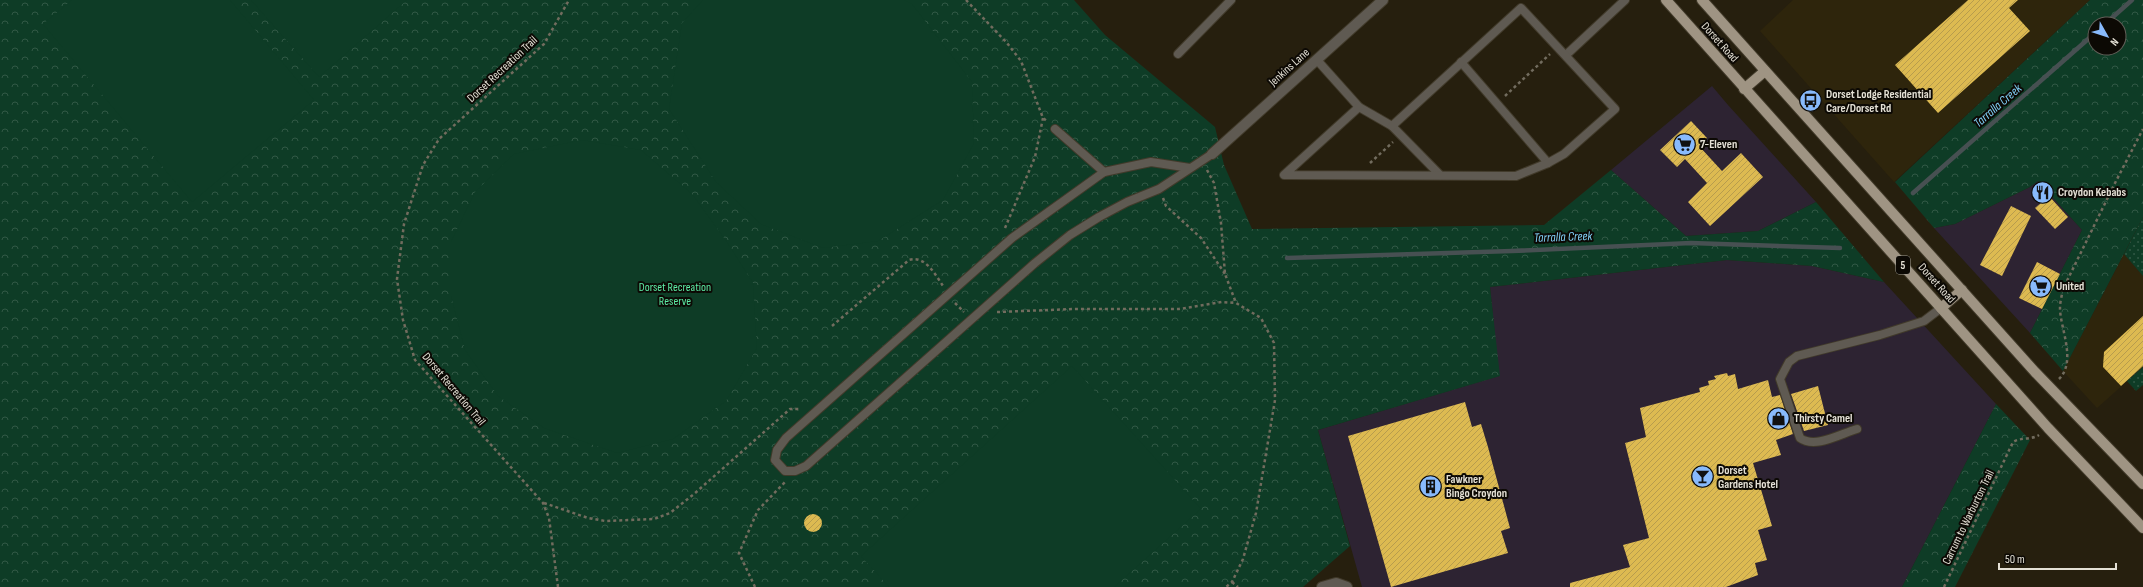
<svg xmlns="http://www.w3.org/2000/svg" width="2143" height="587" viewBox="0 0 2143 587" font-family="'Sofia Sans Condensed',sans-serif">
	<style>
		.commercial { fill: #2d2332 }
		.built { fill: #2e250c }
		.grass { fill: url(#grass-dots) }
		.park { fill: url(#park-crowns); fill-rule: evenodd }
		.pitch { fill: #0e3c26 }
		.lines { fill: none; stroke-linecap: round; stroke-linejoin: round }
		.stream { stroke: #475052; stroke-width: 4.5 }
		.building { fill: url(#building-hatch) }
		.service-casing { stroke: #413a2a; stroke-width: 10 }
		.minor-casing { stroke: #413a2a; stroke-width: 12 }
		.primary-casing { stroke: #413a2a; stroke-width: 12 }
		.path { stroke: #726c5e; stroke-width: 2.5; stroke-dasharray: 3 3; stroke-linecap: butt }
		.service { stroke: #5f5a52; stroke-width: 8 }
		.minor { stroke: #5f5a52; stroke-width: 10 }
		.primary { stroke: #9f9483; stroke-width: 10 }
		.labels { text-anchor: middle; stroke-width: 4; stroke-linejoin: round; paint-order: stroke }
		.shield { fill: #0c0904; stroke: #a3a096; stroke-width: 1 }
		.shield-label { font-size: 11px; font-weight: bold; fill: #e4e0d5 }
		.street-label { font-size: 12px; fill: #e4e0d5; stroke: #0c0904 }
		.poi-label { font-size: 12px; font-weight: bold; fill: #e4e0d5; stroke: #0c0904; text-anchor: start }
		.park-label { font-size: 12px; fill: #5deca6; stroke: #0c0904 }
		.water-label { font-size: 13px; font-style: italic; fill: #82d1f9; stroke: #0c0904 }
	</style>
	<defs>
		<pattern id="grass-dots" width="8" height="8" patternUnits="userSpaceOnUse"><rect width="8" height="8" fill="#0e3c26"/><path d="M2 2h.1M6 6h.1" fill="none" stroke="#315845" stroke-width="1.8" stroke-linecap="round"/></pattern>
		<pattern id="park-crowns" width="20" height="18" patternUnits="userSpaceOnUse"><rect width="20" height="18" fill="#0e3c26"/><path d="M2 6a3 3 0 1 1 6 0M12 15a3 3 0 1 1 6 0" fill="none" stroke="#315845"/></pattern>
		<pattern id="building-hatch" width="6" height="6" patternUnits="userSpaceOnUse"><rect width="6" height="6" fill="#ddba51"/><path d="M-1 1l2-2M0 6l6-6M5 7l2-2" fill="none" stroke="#b79c4d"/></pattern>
	</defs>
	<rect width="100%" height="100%" fill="#261f0e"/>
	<g class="commercial">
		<polygon points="1712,86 1728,105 1816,202 1758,231 1686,236 1611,170"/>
		<polygon points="2038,181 2082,230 2030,333 1934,228 1955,224 2030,187"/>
		<polygon points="1727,260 1812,266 1884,282 1996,404 1902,587 1362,587 1318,430 1499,376 1490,287"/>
	</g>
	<g class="built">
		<polygon points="1793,0 2090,0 1894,182 1760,31"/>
		<polygon points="2124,254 2143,276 2143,367 2097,408 2063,371"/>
	</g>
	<g class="grass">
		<polygon points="2143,217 2143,276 2124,254"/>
		<polygon points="2143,367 2143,385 2136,391 2127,381"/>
	</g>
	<g class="park">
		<polygon points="0,0 1074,0 1105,35 1215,127 1224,165 1252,229 1544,225 1611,170 1686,236 1758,231 1816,202 1884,282 1812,266 1727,260 1490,287 1500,376 1318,430 1350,546 1303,587 0,587"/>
		<path d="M2090 0H2143V217L2063 371 2030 333 2082 230 2038 181 2030 187 1955 224 1934 228 1895 182ZM2095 24H2119V48H2095Z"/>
		<polygon points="1996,404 2030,440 1955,587 1902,587"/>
	</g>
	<g class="pitch">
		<polygon points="72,0 230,0 314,100 192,202 43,24"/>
		<polygon points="251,0 407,0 319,77"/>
		<polygon points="703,0 904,0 912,4 972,82 974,143 943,200 878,241 823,248 761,224 716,182 669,109 682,23"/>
		<polygon points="582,140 641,150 692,194 727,242 753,283 757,348 726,401 673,439 617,453 544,428 498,396 465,350 451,296 451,242 475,192 514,154"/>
		<polygon points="1072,366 1201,509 1114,587 889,587 861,556"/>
	</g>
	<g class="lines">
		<g class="stream">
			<polyline points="2105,24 2132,0"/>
			<polyline points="1913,193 2095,33"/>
			<polyline points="1287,258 1512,251 1691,243 1840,248"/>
		</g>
	</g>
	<g class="building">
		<polygon points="1968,0 2018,0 2009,8 2030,31 1938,113 1895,65"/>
		<polygon points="1691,121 1707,138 1699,146 1722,171 1741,153 1763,177 1710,226 1688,202 1707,183 1685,159 1677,167 1660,150"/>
		<polygon points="2049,196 2068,217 2055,229 2035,208"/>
		<polygon points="2011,206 2031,216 2002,276 1980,265"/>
		<polygon points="2037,262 2060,274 2042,309 2019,298"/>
		<polygon points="2143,316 2143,366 2121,386 2103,367 2104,352"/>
		<polygon points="1727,373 1728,376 1735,374 1738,389 1768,380 1772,397 1780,395 1793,434 1776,440 1781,455 1753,463 1772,526 1758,530 1767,560 1755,563 1758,575 1726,587 1570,587 1570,583 1630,567 1623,545 1649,538 1625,443 1646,437 1640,408 1700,392 1699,388 1709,385 1708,381 1716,379 1714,376"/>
		<polygon points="1818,386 1828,425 1804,431 1791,394"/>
		<polygon points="1465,402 1472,427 1481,424 1488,447 1510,528 1501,531 1508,553 1391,587 1348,436"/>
		<circle cx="813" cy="523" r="9"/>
	</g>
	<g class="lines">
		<defs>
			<g id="service">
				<polyline points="1178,54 1231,0"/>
				<polyline points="1566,55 1625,0"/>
				<polyline points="1317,60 1359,107 1392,126 1440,175"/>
				<polyline points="1461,62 1548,163"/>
				<polyline points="1359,107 1284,175 1516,176 1548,163 1564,154 1615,109 1521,8 1392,126"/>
				<polyline points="1055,129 1104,172"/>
				<polyline points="1190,168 1151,162 1104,172 1012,238 786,438 777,450 775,460 785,471 795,471 806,466 1035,263 1070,235 1099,217 1127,202 1159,189 1212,154"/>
				<path d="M1857 429C1840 434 1815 449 1800 438L1780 379 1789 362 1797 356 1880 335 1924 321 1941 308"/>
			</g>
			<g id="minor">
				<polyline points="1212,154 1383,0"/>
				<polyline points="1322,587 1336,583 1347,587"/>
			</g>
			<g id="primary">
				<polyline points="1666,0 2048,428 2143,528"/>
				<polyline points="1702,0 2035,372 2143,484"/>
				<polyline points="1744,89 1765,71"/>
				<polyline points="1941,308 1962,290"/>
			</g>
		</defs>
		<use href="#service" class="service-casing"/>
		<use href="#minor" class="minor-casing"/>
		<use href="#primary" class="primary-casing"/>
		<g class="path">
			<polyline points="966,0 1007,43 1021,61 1043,118 1048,122"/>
			<polyline points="1505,96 1550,54"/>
			<polyline points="1370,163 1393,142"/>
			<polyline points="1207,170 1214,183 1221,223 1225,274 1236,303 1261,318 1274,343 1275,400 1256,513 1243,559 1232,582 1226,587"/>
			<polyline points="1163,198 1166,206 1201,238 1225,274"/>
			<polyline points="1005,228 1035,157 1043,118"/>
			<polyline points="955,303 964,312"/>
			<polyline points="997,312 1075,309 1179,309 1222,302 1236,303"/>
			<path d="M832 326 909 260C925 255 935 274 943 286"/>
			<path d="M2059 379C2077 361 2060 328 2060 308 2060 302 2062 295 2063 289L2114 185 2143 129"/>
			<polyline points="544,503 588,518 605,521 654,519 670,513 694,494 790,409 801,409"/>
			<polyline points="1232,582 1238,587"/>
			<polyline points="558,587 549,518 543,503 415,360 403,320 397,279 404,224 423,165 439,139 544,44 569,0"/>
			<polyline points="755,587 739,553 758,510 785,482"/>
			<path d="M1944 587 2013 442C2021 437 2031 440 2039 435"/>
		</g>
		<use href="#service" class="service"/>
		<use href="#minor" class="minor"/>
		<use href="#primary" class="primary"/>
	</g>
	<defs>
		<symbol id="bus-disc" viewBox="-11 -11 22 22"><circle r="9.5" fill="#88bafc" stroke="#0c0904"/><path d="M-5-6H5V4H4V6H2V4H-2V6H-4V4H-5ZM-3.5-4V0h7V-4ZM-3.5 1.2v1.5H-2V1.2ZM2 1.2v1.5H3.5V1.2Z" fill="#111"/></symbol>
		<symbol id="supermarket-disc" viewBox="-11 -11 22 22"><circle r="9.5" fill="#88bafc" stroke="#0c0904"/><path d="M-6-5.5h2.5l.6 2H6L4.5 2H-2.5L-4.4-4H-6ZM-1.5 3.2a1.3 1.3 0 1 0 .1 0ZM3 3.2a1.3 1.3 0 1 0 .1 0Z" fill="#111"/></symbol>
		<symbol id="restaurant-disc" viewBox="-11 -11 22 22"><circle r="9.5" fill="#88bafc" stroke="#0c0904"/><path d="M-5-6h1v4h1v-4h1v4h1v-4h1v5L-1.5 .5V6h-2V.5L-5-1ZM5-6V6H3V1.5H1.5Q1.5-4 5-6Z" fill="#111"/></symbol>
		<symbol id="shop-disc" viewBox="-11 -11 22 22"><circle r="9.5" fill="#88bafc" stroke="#0c0904"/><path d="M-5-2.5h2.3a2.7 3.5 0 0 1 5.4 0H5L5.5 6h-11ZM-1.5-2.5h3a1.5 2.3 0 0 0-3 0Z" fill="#111"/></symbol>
		<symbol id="bar-disc" viewBox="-11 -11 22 22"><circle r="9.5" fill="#88bafc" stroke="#0c0904"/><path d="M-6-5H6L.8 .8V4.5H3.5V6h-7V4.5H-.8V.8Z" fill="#111"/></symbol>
		<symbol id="building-disc" viewBox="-11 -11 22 22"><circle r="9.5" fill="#88bafc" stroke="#0c0904"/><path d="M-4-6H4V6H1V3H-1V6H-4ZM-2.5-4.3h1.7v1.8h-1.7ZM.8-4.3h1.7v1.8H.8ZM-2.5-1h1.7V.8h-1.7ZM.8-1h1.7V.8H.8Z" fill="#111"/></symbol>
	</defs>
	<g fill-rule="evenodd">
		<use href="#bus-disc" x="1798" y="88" width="25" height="25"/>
		<use href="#supermarket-disc" x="1672" y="132" width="25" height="25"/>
		<use href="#restaurant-disc" x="2030" y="180" width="25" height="25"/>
		<use href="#supermarket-disc" x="2028" y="274" width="25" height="25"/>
		<use href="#shop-disc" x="1766" y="406" width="25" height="25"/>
		<use href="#bar-disc" x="1690" y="464" width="25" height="25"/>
		<use href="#building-disc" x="1418" y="474" width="25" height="25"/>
	</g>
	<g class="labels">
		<rect class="shield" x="1896" y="256" width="14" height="18" rx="3"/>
		<g class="shield-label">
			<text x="1903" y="269">5</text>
		</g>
		<g class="street-label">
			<text transform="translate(1720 42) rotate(48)" y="4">Dorset Road</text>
			<text transform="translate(1289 67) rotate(-42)" y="4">Jenkins Lane</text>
			<text transform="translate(502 69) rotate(-43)" y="4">Dorset Recreation Trail</text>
			<text transform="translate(1937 283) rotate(48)" y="4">Dorset Road</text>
			<text transform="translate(454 389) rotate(50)" y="4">Dorset Recreation Trail</text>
			<text transform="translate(1968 517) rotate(-64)" y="4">Carrum to Warburton Trail</text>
		</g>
		<g class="poi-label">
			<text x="1826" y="98">Dorset Lodge Residential<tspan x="1826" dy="14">Care/Dorset Rd</tspan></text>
			<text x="1700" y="148">7-Eleven</text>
			<text x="2058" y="196">Croydon Kebabs</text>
			<text x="2056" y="290">United</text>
			<text x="1794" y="422">Thirsty Camel</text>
			<text x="1718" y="474">Dorset<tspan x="1718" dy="14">Gardens Hotel</tspan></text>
			<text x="1446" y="483">Fawkner<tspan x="1446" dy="14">Bingo Croydon</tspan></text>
		</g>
		<g class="park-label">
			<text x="675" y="291">Dorset Recreation<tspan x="675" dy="14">Reserve</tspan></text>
		</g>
		<g class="water-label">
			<text transform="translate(1997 105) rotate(-41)" y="5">Tarralla Creek</text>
			<text transform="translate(1563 236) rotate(-2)" y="5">Tarralla Creek</text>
		</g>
	</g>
	<g transform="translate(2107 36) rotate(129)"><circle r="19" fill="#0c0904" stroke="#625f58"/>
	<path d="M0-3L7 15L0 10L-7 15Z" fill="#88bafc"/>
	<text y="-6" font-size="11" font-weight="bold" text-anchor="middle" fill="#e4e0d5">N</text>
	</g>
	<path d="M1999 563v6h117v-6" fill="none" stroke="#e4e0d5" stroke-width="2"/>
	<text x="2005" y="563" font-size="12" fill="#e4e0d5" stroke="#0c0904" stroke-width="3" paint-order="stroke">50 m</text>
</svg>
